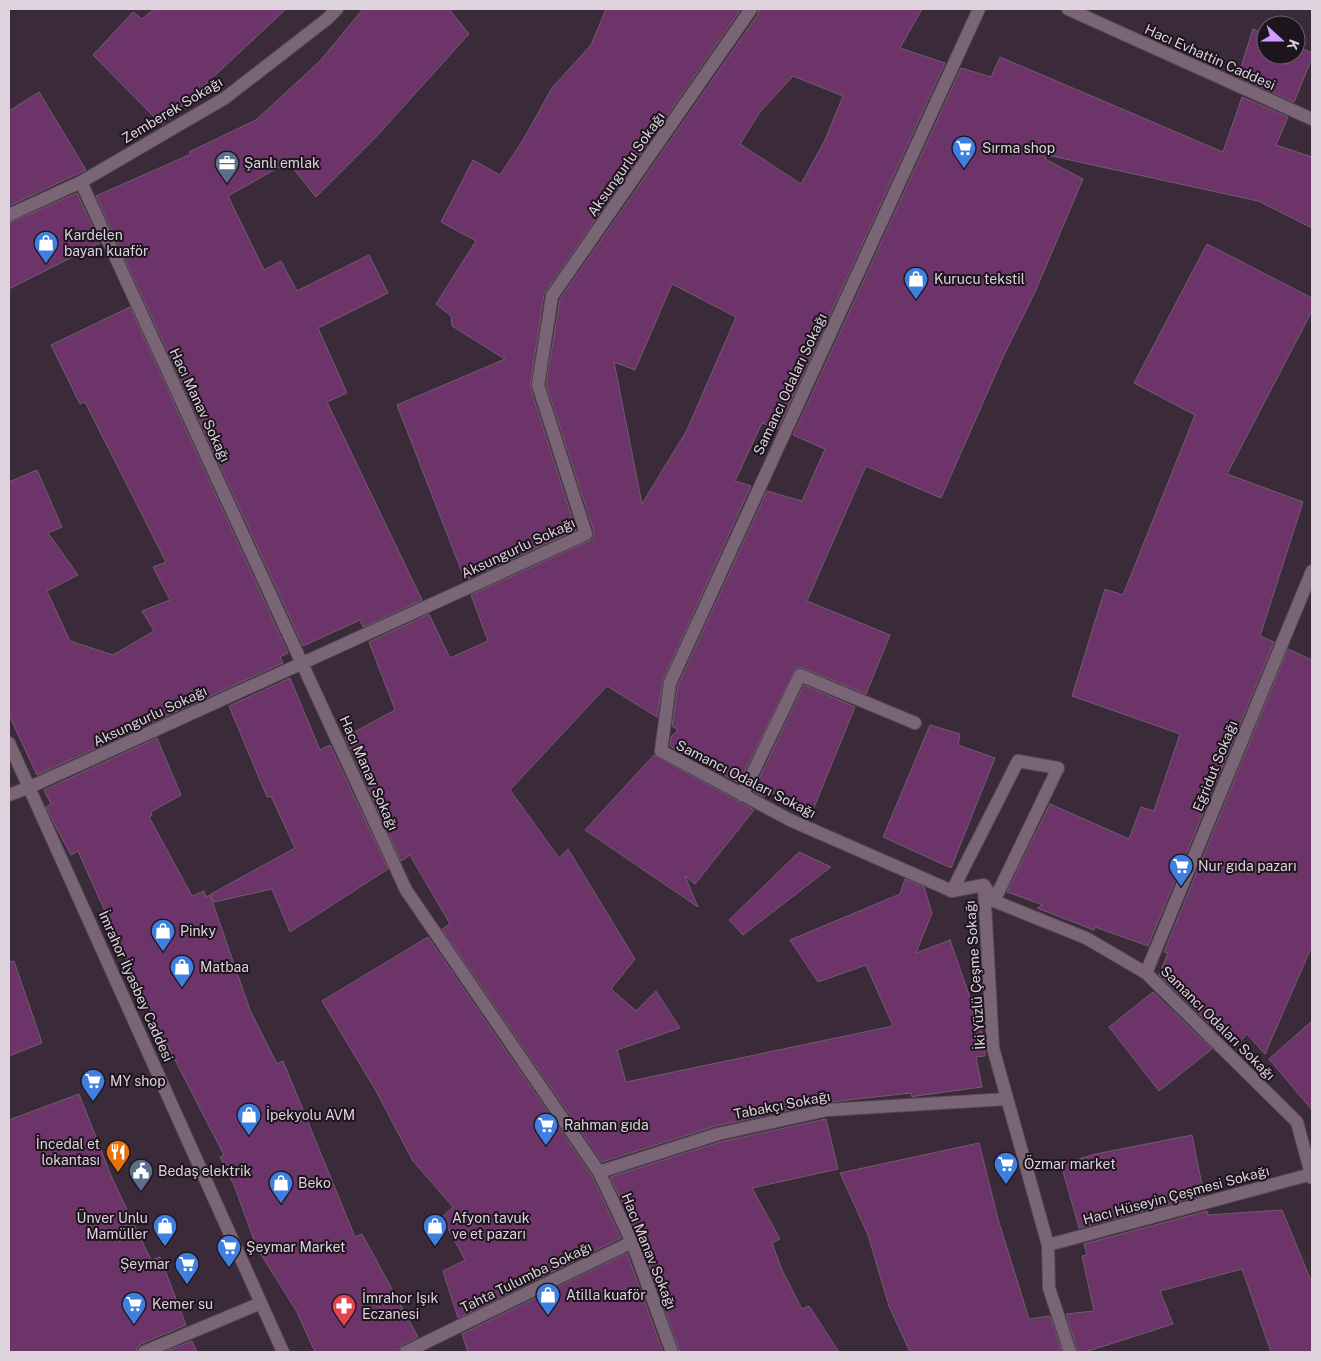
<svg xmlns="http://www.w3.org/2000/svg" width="1321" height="1361" viewBox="0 0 1321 1361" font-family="'Public Sans',sans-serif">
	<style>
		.building { fill: #6c3469; stroke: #715d6f; fill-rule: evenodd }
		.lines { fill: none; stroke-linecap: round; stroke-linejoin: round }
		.minor-casing { stroke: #574855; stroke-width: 14 }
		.minor { stroke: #7a6577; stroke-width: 12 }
		.labels { text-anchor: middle; stroke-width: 4; stroke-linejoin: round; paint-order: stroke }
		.street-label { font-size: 14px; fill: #ded2dc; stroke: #1d151d }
		.poi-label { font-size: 14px; fill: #ded2dc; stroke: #1d151d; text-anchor: start }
	</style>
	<rect width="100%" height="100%" fill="#3b2a3a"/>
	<g class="building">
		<polygon points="154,9 286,9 162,125 93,55 133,12 142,19"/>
		<polygon points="363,9 449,9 469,34 375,138 316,197 288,162 228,196 264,270 281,261 297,291 369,255 388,293 318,328 347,393 327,402 422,600 363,627 360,620 303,646 96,196 191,154 189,152 256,120 320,61"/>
		<polygon points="606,9 741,9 544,294 530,387 576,530 465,580 397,405 505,359 452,326 451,316 436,304 476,241 441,222 473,160 500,175 523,140 552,88 591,45"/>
		<path d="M759 9H922L900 48 945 63 778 429 762 423 735 481 751 486 663 680 657 717 607 686 510 790 559 858 568 849 635 959 611 989 636 1011 656 991 680 1028 617 1050 626 1082 893 1026 866 965 818 982 790 940 900 894 905 879 924 887 932 913 916 953 950 940 984 1038 985 1056 976 1057 982 1087 916 1096 912 1097 911 1093 822 1103 716 1126 602 1162 442 929 450 924 410 855 401 861 345 737 395 710 369 642 429 614 450 658 488 641 471 595 593 539 594 532 546 384 560 299 758 14ZM793 76 843 96 825 140 801 184 740 144 760 112ZM672 284 736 317 687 430 642 504 614 362 635 370Z"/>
		<polygon points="1253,29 1266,34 1266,55 1296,55 1296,46 1312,53 1312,58 1294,102 1238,77"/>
		<polygon points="1000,57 1223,152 1242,97 1288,117 1276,145 1312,157 1312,228 1258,201 1047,155 1045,159 1083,179 1035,292 1004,355 941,498 866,466 807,601 890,635 866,694 803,668 796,668 739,783 670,746 671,737 678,730 672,726 678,685 767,491 802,501 825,449 793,435 961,68 991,77"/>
		<polygon points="39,92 86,170 9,206 9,111"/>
		<polygon points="77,193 100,243 9,289 9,223"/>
		<polygon points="1207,244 1312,298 1312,311 1227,474 1303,502 1260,636 1274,642 1148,946 1095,927 1094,930 1037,908 1043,905 1007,892 1050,804 1129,839 1141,807 1154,811 1180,734 1072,696 1105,589 1123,595 1195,415 1134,383"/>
		<polygon points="130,307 288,653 280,657 283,663 37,775 9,715 9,482 37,470 62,527 48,533 78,575 47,591 70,641 113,655 154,631 142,611 170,600 153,567 166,562 85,402 80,404 51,345"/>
		<polygon points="1288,649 1312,660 1312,946 1265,1054 1247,1034 1238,1044 1229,1036 1225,1039 1159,975 1168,953 1164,952"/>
		<polygon points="290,678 320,750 330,745 388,869 290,932 272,889 214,902 211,894 295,848 271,796 267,797 229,706"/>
		<polygon points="804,685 855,707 813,810 768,792 764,797 753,791"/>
		<polygon points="930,725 960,734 958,745 995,758 951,868 883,837"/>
		<polygon points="157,738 181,795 151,812 152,815 149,817 192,896 204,891 206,897 210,895 250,1010 277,1064 283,1061 355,1237 362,1234 418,1337 402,1345 398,1352 315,1352 297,1312 257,1248 234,1185 220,1157 224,1155 159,1029 158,1030 78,851 71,855 59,833 46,807 51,804 44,790"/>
		<polygon points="654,755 754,810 695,884 685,876 698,907 585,830"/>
		<polygon points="799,852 831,867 743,935 729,920"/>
		<polygon points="428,937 592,1176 621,1238 458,1318 443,1271 465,1260 442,1217 453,1207 413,1161 376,1091 322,1001"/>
		<polygon points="14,961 42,1043 9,1056 9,962"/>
		<polygon points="1153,992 1212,1049 1159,1091 1109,1027"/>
		<polygon points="1312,1021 1312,1110 1269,1059"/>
		<polygon points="79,1094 112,1178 151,1260 160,1257 186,1325 141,1344 137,1348 136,1352 9,1352 9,1120"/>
		<polygon points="826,1119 838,1169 752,1188 780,1239 772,1243 782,1270 802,1309 809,1306 839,1352 680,1352 640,1239 610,1177 720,1142"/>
		<polygon points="1192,1135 1204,1195 1079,1228 1061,1164 1096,1154"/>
		<polygon points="979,1143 998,1219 1029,1319 1050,1316 1062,1352 910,1352 889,1306 868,1235 840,1173"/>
		<polygon points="1282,1210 1312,1283 1312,1352 1271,1352 1242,1269 1160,1291 1173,1324 1085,1352 1078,1352 1066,1314 1094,1311 1082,1256 1087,1255 1084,1244 1207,1211 1208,1215"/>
		<polygon points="627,1253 663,1352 468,1352 462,1334"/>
		<polygon points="192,1341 197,1352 164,1352"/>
	</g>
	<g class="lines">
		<defs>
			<g id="minor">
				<polyline points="979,9 670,683 661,751 790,820 952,891 984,885 994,901 1086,938 1146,973 1297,1122 1312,1178"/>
				<polyline points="1068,9 1312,119"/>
				<polyline points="81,182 406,890 599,1172 632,1242 672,1352"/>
				<polyline points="9,215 81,182 225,98 327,19 337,9"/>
				<polyline points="9,743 283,1352"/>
				<polyline points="9,795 30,787 586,534 538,385 552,296 751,9"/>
				<polyline points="742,795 800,675 915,723"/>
				<polyline points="984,886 993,1048 1048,1245 1049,1288 1070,1352"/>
				<polyline points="952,891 1018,761 1058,768 994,901"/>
				<polyline points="1146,973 1312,571"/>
				<polyline points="599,1172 718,1134 827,1110 1007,1099"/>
				<polyline points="1048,1245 1312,1174"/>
				<polyline points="144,1352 261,1303"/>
				<polyline points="406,1352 632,1242"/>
			</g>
		</defs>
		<use href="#minor" class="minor-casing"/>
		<use href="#minor" class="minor"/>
	</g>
	<defs>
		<symbol id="supermarket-pin" viewBox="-11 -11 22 30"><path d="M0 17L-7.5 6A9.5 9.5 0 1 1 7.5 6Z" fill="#3f7fe0" stroke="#1d151d"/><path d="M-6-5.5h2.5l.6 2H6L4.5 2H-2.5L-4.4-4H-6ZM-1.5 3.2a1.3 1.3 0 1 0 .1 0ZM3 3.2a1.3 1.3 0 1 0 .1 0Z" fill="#fff"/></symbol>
		<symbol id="office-pin" viewBox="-11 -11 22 30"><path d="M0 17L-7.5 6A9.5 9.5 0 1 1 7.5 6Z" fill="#5c6f8a" stroke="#1d151d"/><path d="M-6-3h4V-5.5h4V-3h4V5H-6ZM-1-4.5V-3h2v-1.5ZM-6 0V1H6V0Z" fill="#fff"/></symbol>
		<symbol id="shop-pin" viewBox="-11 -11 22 30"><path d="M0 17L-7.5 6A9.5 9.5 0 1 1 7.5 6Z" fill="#3f7fe0" stroke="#1d151d"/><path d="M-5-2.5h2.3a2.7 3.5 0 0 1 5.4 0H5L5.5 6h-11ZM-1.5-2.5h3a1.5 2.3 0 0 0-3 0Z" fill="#fff"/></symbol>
		<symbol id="restaurant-pin" viewBox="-11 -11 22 30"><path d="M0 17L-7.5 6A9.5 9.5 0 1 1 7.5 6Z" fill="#e8710a" stroke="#1d151d"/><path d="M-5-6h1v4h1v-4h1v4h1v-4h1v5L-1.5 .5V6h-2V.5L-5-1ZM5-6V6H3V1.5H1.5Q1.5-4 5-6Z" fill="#fff"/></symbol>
		<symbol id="civic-pin" viewBox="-11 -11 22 30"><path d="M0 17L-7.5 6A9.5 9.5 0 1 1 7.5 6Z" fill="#5c6f8a" stroke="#1d151d"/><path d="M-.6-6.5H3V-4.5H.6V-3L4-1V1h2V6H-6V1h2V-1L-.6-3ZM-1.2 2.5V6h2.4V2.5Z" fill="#fff"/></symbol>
		<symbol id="pharmacy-pin" viewBox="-11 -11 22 30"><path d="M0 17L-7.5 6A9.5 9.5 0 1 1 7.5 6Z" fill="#e0444e" stroke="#1d151d"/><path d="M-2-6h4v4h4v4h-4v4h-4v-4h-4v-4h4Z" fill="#fff"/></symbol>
	</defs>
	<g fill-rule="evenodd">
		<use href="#supermarket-pin" x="950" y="134" width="28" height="38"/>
		<use href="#office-pin" x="213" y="149" width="28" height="38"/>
		<use href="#shop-pin" x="32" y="229" width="28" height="38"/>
		<use href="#shop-pin" x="902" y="265" width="28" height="38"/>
		<use href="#supermarket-pin" x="1167" y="852" width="28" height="38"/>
		<use href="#shop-pin" x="149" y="917" width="28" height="38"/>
		<use href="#shop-pin" x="168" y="953" width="28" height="38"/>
		<use href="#supermarket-pin" x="79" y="1067" width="28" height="38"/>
		<use href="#shop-pin" x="235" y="1101" width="28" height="38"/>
		<use href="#supermarket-pin" x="532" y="1111" width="28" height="38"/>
		<use href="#restaurant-pin" x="104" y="1138" width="28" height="38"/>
		<use href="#supermarket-pin" x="992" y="1150" width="28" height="38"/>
		<use href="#civic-pin" x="127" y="1157" width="28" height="38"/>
		<use href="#shop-pin" x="267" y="1169" width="28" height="38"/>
		<use href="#shop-pin" x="151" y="1212" width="28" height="38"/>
		<use href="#shop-pin" x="421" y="1212" width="28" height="38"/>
		<use href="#supermarket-pin" x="215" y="1233" width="28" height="38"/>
		<use href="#supermarket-pin" x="173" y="1250" width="28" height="38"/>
		<use href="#shop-pin" x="534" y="1281" width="28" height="38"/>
		<use href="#supermarket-pin" x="120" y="1290" width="28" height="38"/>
		<use href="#pharmacy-pin" x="330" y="1292" width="28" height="38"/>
	</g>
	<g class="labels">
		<g class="street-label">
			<text transform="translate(1210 57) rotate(24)" y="5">Hacı Evhattin Caddesi</text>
			<text transform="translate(172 110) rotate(-31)" y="5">Zemberek Sokağı</text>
			<text transform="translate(626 164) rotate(-55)" y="5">Aksungurlu Sokağı</text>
			<text transform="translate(790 384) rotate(-65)" y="5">Samancı Odaları Sokağı</text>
			<text transform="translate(200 405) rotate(65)" y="5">Hacı Manav Sokağı</text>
			<text transform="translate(518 548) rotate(-25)" y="5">Aksungurlu Sokağı</text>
			<text transform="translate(150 716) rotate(-25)" y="5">Aksungurlu Sokağı</text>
			<text transform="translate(1215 766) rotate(-68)" y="5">Eğridut Sokağı</text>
			<text transform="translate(369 773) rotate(66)" y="5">Hacı Manav Sokağı</text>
			<text transform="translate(746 779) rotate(27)" y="5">Samancı Odaları Sokağı</text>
			<text transform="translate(975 975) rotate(-94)" y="5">İki Yüzlü Çeşme Sokağı</text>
			<text transform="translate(136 986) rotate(66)" y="5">İmrahor İlyasbey Caddesi</text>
			<text transform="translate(1218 1023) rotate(45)" y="5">Samancı Odaları Sokağı</text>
			<text transform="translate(782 1105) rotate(-11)" y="5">Tabakçı Sokağı</text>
			<text transform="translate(1176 1195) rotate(-15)" y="5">Hacı Hüseyin Çeşmesi Sokağı</text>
			<text transform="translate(649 1251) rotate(68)" y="5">Hacı Manav Sokağı</text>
			<text transform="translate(526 1277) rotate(-26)" y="5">Tahta Tulumba Sokağı</text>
		</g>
		<g class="poi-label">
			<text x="982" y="153">Sırma shop</text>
			<text x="244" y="168">Şanlı emlak</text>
			<text x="64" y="240">Kardelen<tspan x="64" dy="16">bayan kuaför</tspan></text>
			<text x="934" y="284">Kurucu tekstil</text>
			<text x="1198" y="871">Nur gıda pazarı</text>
			<text x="180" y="936">Pinky</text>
			<text x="200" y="972">Matbaa</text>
			<text x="110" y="1086">MY shop</text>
			<text x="266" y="1120">İpekyolu AVM</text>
			<text x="564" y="1130">Rahman gıda</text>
			<text x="100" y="1149" text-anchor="end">İncedal et<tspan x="100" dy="16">lokantası</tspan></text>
			<text x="1024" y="1169">Özmar market</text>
			<text x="158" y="1176">Bedaş elektrik</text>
			<text x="298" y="1188">Beko</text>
			<text x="148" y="1223" text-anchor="end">Ünver Unlu<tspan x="148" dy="16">Mamüller</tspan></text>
			<text x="452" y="1223">Afyon tavuk<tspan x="452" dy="16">ve et pazarı</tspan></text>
			<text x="246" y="1252">Şeymar Market</text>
			<text x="170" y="1269" text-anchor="end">Şeymar</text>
			<text x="566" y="1300">Atilla kuaför</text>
			<text x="362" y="1303">İmrahor Işık<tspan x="362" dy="16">Eczanesi</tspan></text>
			<text x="152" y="1309">Kemer su</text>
		</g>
	</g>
	<rect width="1321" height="1361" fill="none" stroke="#ded2dc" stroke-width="20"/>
	<g transform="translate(1281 40) rotate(111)"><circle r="24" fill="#1d151d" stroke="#6a6169"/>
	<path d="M0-4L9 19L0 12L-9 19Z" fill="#d09dfe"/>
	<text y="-8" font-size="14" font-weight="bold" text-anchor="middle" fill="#ded2dc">K</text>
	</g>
</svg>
